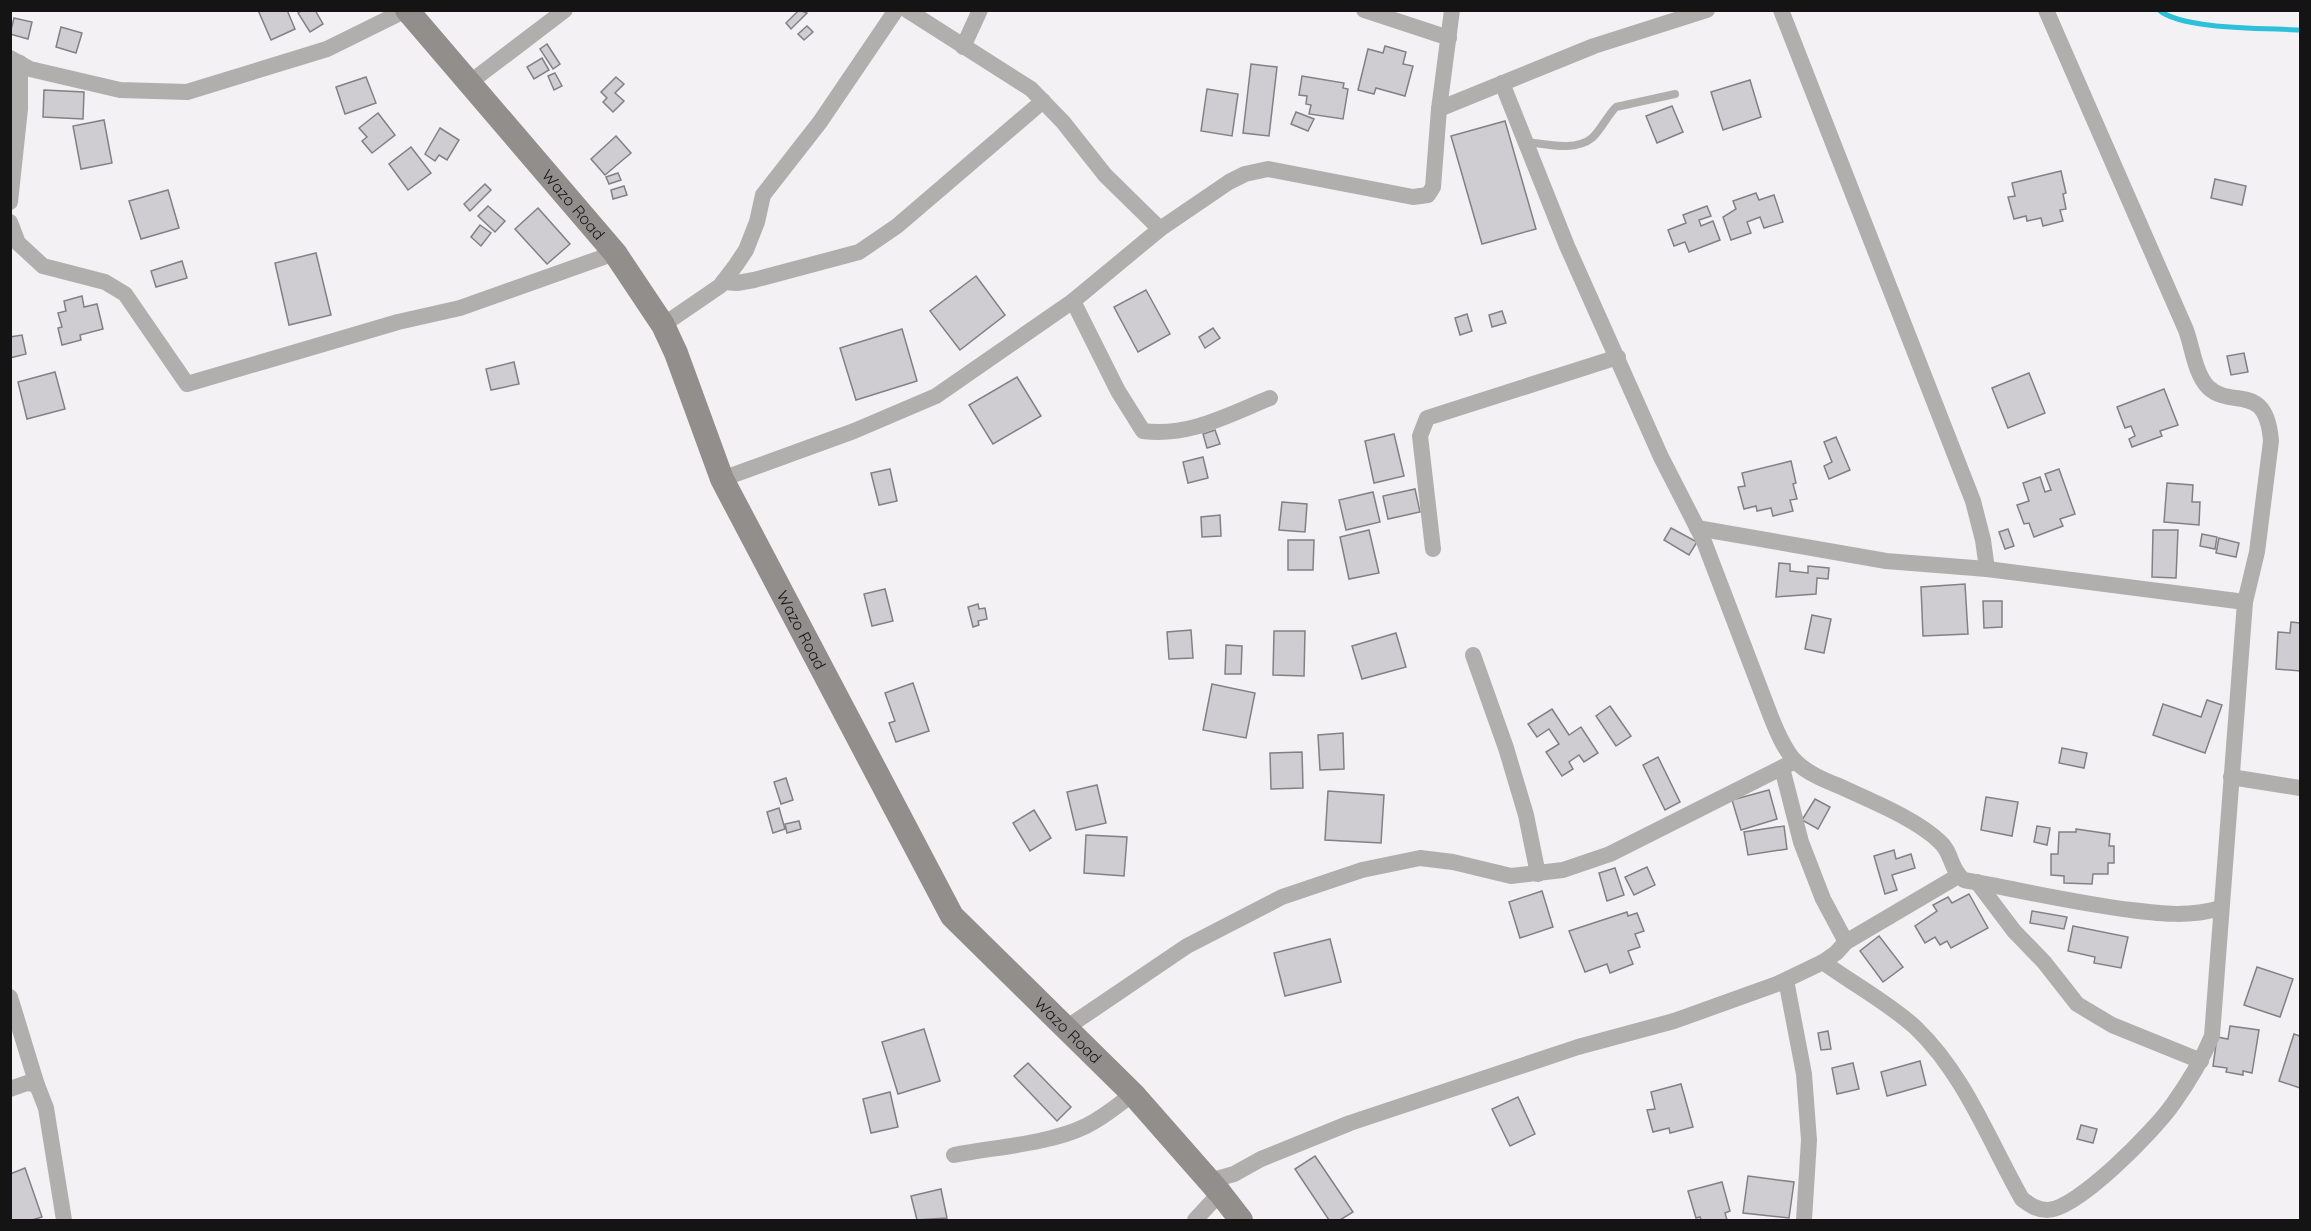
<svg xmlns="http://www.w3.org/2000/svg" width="2311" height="1231" viewBox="0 0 2311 1231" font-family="Quicksand,sans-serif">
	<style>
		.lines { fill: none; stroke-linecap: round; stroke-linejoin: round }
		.stream { stroke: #2cc0db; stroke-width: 5 }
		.building { fill: #cfcdd1; stroke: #838084; stroke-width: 1.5 }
		.lane { stroke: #b1afae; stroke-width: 8 }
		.street { stroke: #b1afae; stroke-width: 16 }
		.secondary { stroke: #918e8c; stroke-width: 24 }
		.labels { text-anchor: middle; stroke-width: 6; stroke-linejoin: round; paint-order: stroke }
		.street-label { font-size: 16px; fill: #151415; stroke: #fff }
	</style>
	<rect width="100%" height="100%" fill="#f4f1f5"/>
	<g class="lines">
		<path class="stream" d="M2159 10C2182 30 2268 28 2300 30"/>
	</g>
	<g class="building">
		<polygon points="258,10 287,10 295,29 271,40"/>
		<polygon points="302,10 315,10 323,24 310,32 298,13"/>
		<polygon points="799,10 807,13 791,29 786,23"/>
		<polygon points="14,18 32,22 28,39 10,34"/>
		<polygon points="807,26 813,32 804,40 798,34"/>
		<polygon points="61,27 82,33 76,53 56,47"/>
		<polygon points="547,44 560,64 553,69 540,49"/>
		<polygon points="1385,46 1406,52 1403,64 1413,66 1405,96 1376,88 1374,94 1358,90 1368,49 1383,53"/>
		<polygon points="542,58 549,70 534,79 527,67"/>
		<polygon points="1251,64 1277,67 1269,136 1243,133"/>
		<polygon points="555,73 562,86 554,90 548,76"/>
		<polygon points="1302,76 1344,83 1343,88 1348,89 1343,119 1309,114 1311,105 1306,104 1307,96 1299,95"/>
		<polygon points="366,77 376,103 345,114 336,87"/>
		<polygon points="616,77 624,84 615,93 624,101 613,112 603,102 607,98 601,92"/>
		<polygon points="1750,80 1761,117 1723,130 1711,92"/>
		<polygon points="1207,89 1238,94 1232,136 1201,131"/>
		<polygon points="44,90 84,92 83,119 43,117"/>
		<polygon points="1672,106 1683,132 1657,143 1646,116"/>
		<polygon points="1296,112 1314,119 1308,131 1291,124"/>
		<polygon points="378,113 395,135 372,153 362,141 367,137 359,128"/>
		<polygon points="104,120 112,163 81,169 73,126"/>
		<polygon points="1505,121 1536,229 1482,244 1451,136"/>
		<polygon points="440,128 459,140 447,160 439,155 435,161 425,154"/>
		<polygon points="616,136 631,153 605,175 591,159"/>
		<polygon points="411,147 431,173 408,190 389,164"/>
		<polygon points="2061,171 2066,193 2063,194 2066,209 2060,210 2063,221 2043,226 2041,218 2027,221 2026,216 2014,219 2008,197 2015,196 2012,183"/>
		<polygon points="618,173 621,180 609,184 606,177"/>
		<polygon points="2215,179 2246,186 2242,205 2211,198"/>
		<polygon points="485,184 491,190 470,211 464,204"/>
		<polygon points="624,186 627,195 613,199 611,190"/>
		<polygon points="168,190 179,228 141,239 129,201"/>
		<polygon points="1756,193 1759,200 1774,195 1783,222 1764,228 1760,217 1747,222 1751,233 1731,240 1723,217 1736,209 1733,201"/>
		<polygon points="488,206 505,221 495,232 478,216"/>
		<polygon points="1707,206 1711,216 1699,220 1701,226 1713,221 1720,240 1689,252 1685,242 1674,246 1668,230 1686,223 1683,215"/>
		<polygon points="538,208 570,244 547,264 515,229"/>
		<polygon points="480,225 491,233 481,246 471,237"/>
		<polygon points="316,253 331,315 289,325 275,263"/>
		<polygon points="182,261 187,278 156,287 151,271"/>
		<polygon points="976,276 1005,315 960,350 930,311"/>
		<polygon points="1146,290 1170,334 1138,352 1114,307"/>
		<polygon points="82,296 84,307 97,304 103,329 80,335 81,340 62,345 58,328 62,327 58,313 66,311 64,301"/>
		<polygon points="1502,311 1506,323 1492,327 1489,315"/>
		<polygon points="1467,314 1472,331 1460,335 1455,318"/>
		<polygon points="1213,328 1220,338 1205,348 1199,337"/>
		<polygon points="902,329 917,381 856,400 840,348"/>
		<polygon points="22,335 26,354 10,358 10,337"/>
		<polygon points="2244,353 2248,372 2231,375 2227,356"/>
		<polygon points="514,362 519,384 491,390 486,369"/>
		<polygon points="55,372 65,409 27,419 18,382"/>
		<polygon points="2029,373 2045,413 2008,428 1992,388"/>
		<polygon points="1017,377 1041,416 993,444 969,405"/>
		<polygon points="2164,389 2178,425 2160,431 2162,436 2132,447 2129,439 2135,436 2131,426 2125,428 2117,407"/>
		<polygon points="1215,430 1220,444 1207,448 1203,434"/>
		<polygon points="1394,434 1404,476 1374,483 1365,441"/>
		<polygon points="1836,437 1850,470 1829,479 1824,466 1832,462 1824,442"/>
		<polygon points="1203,457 1208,478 1188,483 1183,462"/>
		<polygon points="1791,461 1796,483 1793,484 1797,499 1790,500 1793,511 1773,516 1771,508 1757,511 1756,506 1744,509 1738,487 1745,486 1742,473"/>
		<polygon points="890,469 897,501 879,505 871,473"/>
		<polygon points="2059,469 2075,514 2060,519 2063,526 2034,537 2029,523 2024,524 2017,505 2029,501 2023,483 2040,477 2045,492 2051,490 2045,474"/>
		<polygon points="2167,483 2193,485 2192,502 2200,502 2199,525 2164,522"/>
		<polygon points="1415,489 1420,512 1388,519 1383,496"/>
		<polygon points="1373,492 1380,522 1346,530 1339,500"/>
		<polygon points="1282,502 1307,504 1305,532 1279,530"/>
		<polygon points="1220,515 1221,536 1202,537 1201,517"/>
		<polygon points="1671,528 1697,542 1689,555 1664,540"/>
		<polygon points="2008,529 2014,546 2005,549 1999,532"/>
		<polygon points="1369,530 1379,573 1349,579 1340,537"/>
		<polygon points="2153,530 2178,530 2176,578 2152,577"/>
		<polygon points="2202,534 2217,537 2215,549 2200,546"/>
		<polygon points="2219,538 2239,543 2236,557 2216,553"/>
		<polygon points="1288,540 1314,540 1313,570 1288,570"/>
		<polygon points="1779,563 1790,564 1790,571 1808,573 1808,566 1829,568 1828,579 1817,578 1816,594 1776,597"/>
		<polygon points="1965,584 1968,634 1923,636 1921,587"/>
		<polygon points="885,589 893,621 872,626 864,594"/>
		<polygon points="1983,601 2002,601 2002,627 1984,628"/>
		<polygon points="978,604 979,609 985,608 987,619 978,621 979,625 973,627 968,607"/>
		<polygon points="1812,615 1831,619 1824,653 1805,649"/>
		<polygon points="2291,622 2300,623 2300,671 2276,669 2278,632 2290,633"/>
		<polygon points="1191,630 1193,658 1169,659 1167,632"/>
		<polygon points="1274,631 1305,631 1304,676 1273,675"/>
		<polygon points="1396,633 1406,667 1362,679 1352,646"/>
		<polygon points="1226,645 1242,646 1241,674 1225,674"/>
		<polygon points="913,683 929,731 896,742 889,723 895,721 885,693"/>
		<polygon points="1212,684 1255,693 1246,738 1203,730"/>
		<polygon points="2207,700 2222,705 2205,753 2153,735 2163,704 2201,717"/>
		<polygon points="1610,706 1631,736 1616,746 1596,716"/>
		<polygon points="1552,709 1569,735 1581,727 1598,753 1584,762 1579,755 1569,762 1573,769 1562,776 1546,752 1559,744 1549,729 1537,737 1528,724"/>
		<polygon points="1343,733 1344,769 1320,770 1318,735"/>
		<polygon points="2062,748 2087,753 2084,768 2059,763"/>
		<polygon points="1302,752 1303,788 1271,789 1270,753"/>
		<polygon points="1658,757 1680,802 1665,810 1643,765"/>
		<polygon points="786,778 793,800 781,804 774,782"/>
		<polygon points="1097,785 1106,823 1076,830 1067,792"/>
		<polygon points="1769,790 1777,819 1741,830 1732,800"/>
		<polygon points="1328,791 1384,795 1381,843 1325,840"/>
		<polygon points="1986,797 2018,802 2012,836 1981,830"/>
		<polygon points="1815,799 1830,807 1818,829 1802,820"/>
		<polygon points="779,808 785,829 773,833 767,812"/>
		<polygon points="1034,810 1051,838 1030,851 1013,823"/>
		<polygon points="799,821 801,829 787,833 785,824"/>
		<polygon points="1784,826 1787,849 1748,855 1744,832"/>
		<polygon points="2037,826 2050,828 2047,845 2034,842"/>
		<polygon points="2076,829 2110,834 2109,846 2114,846 2114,863 2108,863 2108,874 2093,874 2092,884 2064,883 2064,876 2051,875 2051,854 2058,854 2059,832 2076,832"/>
		<polygon points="1086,835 1127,837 1124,876 1084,873"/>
		<polygon points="1894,850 1896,859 1911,854 1915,868 1892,875 1897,890 1885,894 1874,856"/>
		<polygon points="1647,867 1655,885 1634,895 1625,877"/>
		<polygon points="1615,868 1624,895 1607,901 1599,873"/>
		<polygon points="1542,891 1553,927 1520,938 1509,902"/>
		<polygon points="1969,894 1988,928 1951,948 1947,941 1940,945 1935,937 1925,943 1915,926 1937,911 1933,905 1948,897 1952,903"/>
		<polygon points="2032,911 2067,917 2064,929 2030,923"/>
		<polygon points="1627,912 1628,916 1637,913 1644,931 1635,934 1640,947 1628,951 1633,964 1610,973 1607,964 1585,972 1569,931"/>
		<polygon points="2073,926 2128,937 2121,968 2094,963 2095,957 2068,951"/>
		<polygon points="1879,936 1903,967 1883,982 1860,951"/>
		<polygon points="1330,939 1341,982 1285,996 1274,953"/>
		<polygon points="2257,967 2293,979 2280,1017 2244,1005"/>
		<polygon points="2230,1026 2259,1030 2252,1073 2243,1071 2243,1075 2226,1072 2227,1068 2213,1066 2217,1037 2228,1039"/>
		<polygon points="924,1029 940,1081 898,1094 882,1042"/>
		<polygon points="1828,1031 1831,1049 1821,1050 1818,1033"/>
		<polygon points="2294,1034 2300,1036 2300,1088 2279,1081"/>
		<polygon points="1920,1061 1926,1085 1887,1096 1881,1072"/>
		<polygon points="1028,1063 1071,1107 1057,1121 1014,1076"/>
		<polygon points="1853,1063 1859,1089 1837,1094 1832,1068"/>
		<polygon points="1681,1084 1693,1127 1670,1133 1669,1128 1653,1132 1647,1110 1655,1109 1651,1092"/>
		<polygon points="890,1092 898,1127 871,1133 863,1099"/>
		<polygon points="1518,1097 1535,1134 1510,1146 1492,1109"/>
		<polygon points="2081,1125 2097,1129 2093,1143 2077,1139"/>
		<polygon points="1315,1156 1353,1212 1340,1220 1329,1220 1295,1169"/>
		<polygon points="25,1168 42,1217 32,1220 10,1220 10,1174"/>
		<polygon points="1748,1176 1794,1182 1789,1218 1743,1213"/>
		<polygon points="1722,1182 1730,1211 1725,1213 1727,1220 1701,1220 1700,1217 1696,1218 1688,1191"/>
		<polygon points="941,1189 947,1218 917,1220 911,1196"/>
	</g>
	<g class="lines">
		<path class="lane" d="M1526 142C1546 144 1575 152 1592 138 1601 130 1607 116 1616 107L1675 94"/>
		<g class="street">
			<polyline points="907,10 1031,89 1063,122 1105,175 1160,229"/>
			<polyline points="1364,10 1449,38"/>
			<polyline points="1781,10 1973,501 1983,540 1987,569"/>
			<polyline points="963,47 980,10"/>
			<polyline points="10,58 30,69 120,90 187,92 327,49 406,10"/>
			<polyline points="469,83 565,10"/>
			<path d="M1502 83 1567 246 1661 457 1703 539 1771 717C1777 732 1784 749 1795 761 1807 773 1824 780 1839 786 1869 800 1917 819 1940 842 1952 852 1950 870 1964 880 2020 890 2074 903 2131 910 2163 914 2189 917 2221 908"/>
			<polyline points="1439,109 1594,46 1707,10"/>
			<polyline points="10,202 20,109 20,63"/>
			<polyline points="10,222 18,243 43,266 105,282 125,294 187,384 398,322 460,308 615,253"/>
			<polyline points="723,282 737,283 754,280 859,252 897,226 1043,101"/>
			<path d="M1073 301 1118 391 1143 431C1189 437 1228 415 1270 398"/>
			<polyline points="663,325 720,286 736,265 746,250 757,222 763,195 820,122 896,10"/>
			<polyline points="722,479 854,431 936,396 1073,301 1160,229 1229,182 1245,174 1268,169 1413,197 1428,195 1433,187 1439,109 1452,10"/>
			<polyline points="1697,528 1886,561 1987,569 2245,602"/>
			<polyline points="1433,549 1420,436 1427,418 1618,357"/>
			<polyline points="1473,655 1506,748 1526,815 1538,874"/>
			<polyline points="1782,768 1801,842 1823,899 1846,942"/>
			<polyline points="2231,777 2300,788"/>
			<polyline points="1977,882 2014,931 2044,962 2077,1004 2112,1025 2201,1061"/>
			<path d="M1823 962C1853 984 1889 1003 1916 1028 1965 1075 1989 1141 2022 1199 2030 1205 2037 1210 2047 1210 2077 1210 2155 1130 2173 1104 2188 1083 2202 1060 2212 1036L2245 602 2257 552 2271 441C2266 380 2231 410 2208 387 2195 374 2192 346 2186 330L2046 10"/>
			<polyline points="1786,980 1804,1074 1809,1140 1804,1220"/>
			<polyline points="10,997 37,1085"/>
			<polyline points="1066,1028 1187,946 1282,897 1362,870 1420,858 1453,862 1511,876 1563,870 1610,854 1795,761"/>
			<polyline points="10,1089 27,1083 37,1085 46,1108 64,1220"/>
			<path d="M954 1155C995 1147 1049 1144 1086 1126 1103 1118 1118 1105 1133 1094"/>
			<polyline points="1209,1181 1234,1174 1261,1159 1350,1123 1578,1047 1674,1021 1777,984 1823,962 1836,953 1846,942 1958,876"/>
			<polyline points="1195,1220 1220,1193"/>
		</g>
		<path class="secondary" id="s1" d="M407 10 615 253 663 325 676 353 722 479 952 916 1133 1094 1220 1193 1241 1220"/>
	</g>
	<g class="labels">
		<g class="street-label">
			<text dy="6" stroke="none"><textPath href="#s1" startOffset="256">Wazo Road</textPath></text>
			<text dy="6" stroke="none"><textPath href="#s1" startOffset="742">Wazo Road</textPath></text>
			<text dy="6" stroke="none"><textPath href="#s1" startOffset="1228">Wazo Road</textPath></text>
		</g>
	</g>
	<rect width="2311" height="1231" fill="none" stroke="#151415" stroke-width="24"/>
</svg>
